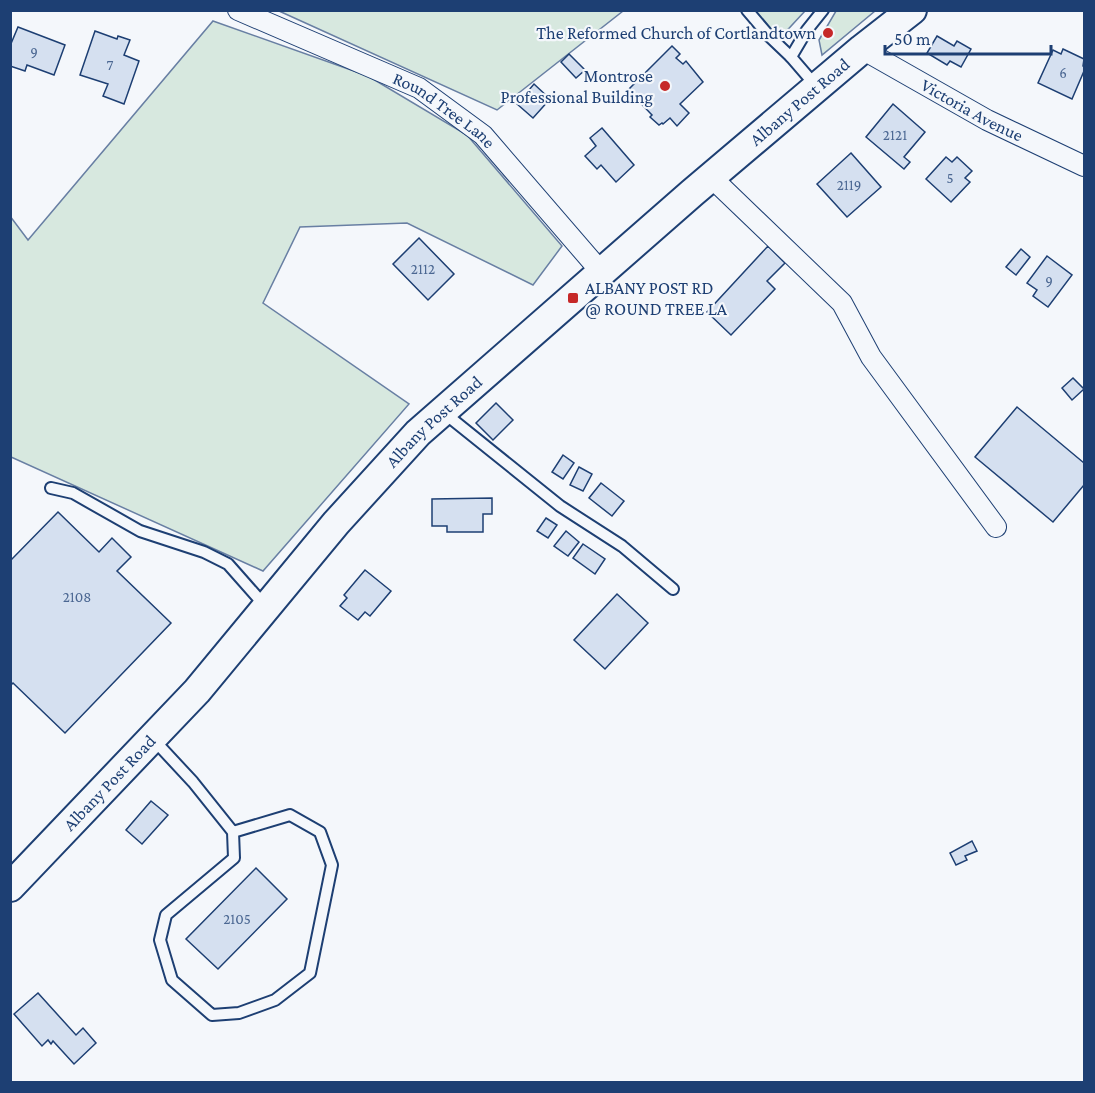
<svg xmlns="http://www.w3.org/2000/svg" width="1095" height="1093" viewBox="0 0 1095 1093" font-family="'Crimson Pro',serif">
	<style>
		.green { fill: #d7e8df; stroke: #687fa3; stroke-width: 1.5 }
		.building { fill: #d5e0f0; stroke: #1d3f73; stroke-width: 1.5 }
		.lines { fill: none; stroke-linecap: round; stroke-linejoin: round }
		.lane-casing { stroke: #1d3f73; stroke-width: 14 }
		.street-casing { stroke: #1d3f73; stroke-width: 22 }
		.secondary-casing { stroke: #1d3f73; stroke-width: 32 }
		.lane { stroke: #f4f7fb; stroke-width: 10 }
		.street { stroke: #f4f7fb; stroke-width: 20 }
		.secondary { stroke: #f4f7fb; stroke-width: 28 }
		.poi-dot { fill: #c62828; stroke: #f4f7fb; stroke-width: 2 }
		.labels { text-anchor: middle; stroke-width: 4.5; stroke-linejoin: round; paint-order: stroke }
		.number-label { font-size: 15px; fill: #4b6792 }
		.poi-label { font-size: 18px; fill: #1d3f73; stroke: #f4f7fb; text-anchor: end }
		.street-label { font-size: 18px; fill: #1d3f73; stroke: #f4f7fb }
	</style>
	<rect width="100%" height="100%" fill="#f4f7fb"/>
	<g class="green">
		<polygon points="279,11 623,11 497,110"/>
		<polygon points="755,11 805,11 779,39"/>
		<polygon points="836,11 875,11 822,55 819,40"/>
		<polygon points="213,21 368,76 467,135 562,246 533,285 407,223 300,227 263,303 409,404 263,571 11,457 10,216 28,240"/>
	</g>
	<g class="building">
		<polygon points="18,27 65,45 54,75 27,65 25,71 10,66 10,46"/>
		<polygon points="95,31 117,39 118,36 130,40 124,55 139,61 124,104 103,96 108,84 80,75"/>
		<polygon points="937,36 954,46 957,41 971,49 961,67 950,61 947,65 927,53"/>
		<polygon points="672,46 680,54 676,58 683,64 686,61 703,82 680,104 689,113 677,126 670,118 663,124 662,123 659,125 650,117 652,115 628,90"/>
		<polygon points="1063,49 1084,59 1083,66 1084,67 1084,71 1072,99 1038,83 1053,50 1061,54"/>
		<polygon points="569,54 585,70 576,78 561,62"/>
		<polygon points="534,84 550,99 533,118 517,104"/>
		<polygon points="893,104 925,132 904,157 910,162 904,169 866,137"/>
		<polygon points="602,128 634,165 616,182 601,165 597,169 585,156 596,146 590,138"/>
		<polygon points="851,153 881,187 847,217 817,184"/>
		<polygon points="946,157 952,162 957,157 972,171 965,178 970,182 951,202 926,179"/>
		<polygon points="419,238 454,274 428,300 393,264"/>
		<polygon points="768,246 785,263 767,281 775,289 731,335 707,312"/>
		<polygon points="1021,249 1030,257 1016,275 1006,267"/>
		<polygon points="1047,256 1072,275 1048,307 1033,296 1037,290 1027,283"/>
		<polygon points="1073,378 1084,389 1072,400 1062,388"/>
		<polygon points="496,403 513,420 493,440 476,423"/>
		<polygon points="1017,407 1084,463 1084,485 1053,522 975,457"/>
		<polygon points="563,455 574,463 563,479 552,472"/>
		<polygon points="579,467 592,474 583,491 570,485"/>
		<polygon points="601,483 624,501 612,516 589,498"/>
		<polygon points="492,498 492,514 483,514 483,532 447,532 447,526 432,526 432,499"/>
		<polygon points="58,512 99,552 112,538 131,557 117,571 171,623 65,733 13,683 10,686 10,561"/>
		<polygon points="546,518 557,525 548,538 537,531"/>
		<polygon points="566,531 579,542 568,556 554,546"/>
		<polygon points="583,544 605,559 595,574 573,558"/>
		<polygon points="365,570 391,591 370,616 365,612 358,620 340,606 347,598 344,595"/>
		<polygon points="617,594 648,623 605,669 574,640"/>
		<polygon points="151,801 168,815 142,844 126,830"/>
		<polygon points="972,841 977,851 965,856 967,860 956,865 950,853"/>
		<polygon points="256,868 287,899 218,969 186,939"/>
		<polygon points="38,993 76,1035 83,1028 96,1043 74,1064 53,1041 51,1044 48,1040 42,1046 14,1014"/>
	</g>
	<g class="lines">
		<defs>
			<g id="lane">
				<polyline points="747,10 770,37 791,57"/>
				<polyline points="816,86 791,57 807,30 823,10"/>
				<polyline points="443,412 560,506 622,546 673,589"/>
				<polyline points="51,488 73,493 140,531 204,552 228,564 266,607"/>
				<polyline points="153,739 193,782 233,832 234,858 166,915 160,940 172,980 212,1015 239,1013 275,1000 310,973 332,865 320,832 290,815 233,832"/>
			</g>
			<g id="street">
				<path id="s1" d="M238 10 419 88 483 135 602 273"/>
				<path id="s2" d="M862 49 987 120 1084 166"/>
				<polyline points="712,178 842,303 871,357 996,527"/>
			</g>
			<g id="secondary">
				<path id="s3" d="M10 887 197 691 336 523 418 433 692 193 862 49 912 10"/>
			</g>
		</defs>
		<use href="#lane" class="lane-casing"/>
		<use href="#street" class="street-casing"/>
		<use href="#secondary" class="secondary-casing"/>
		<use href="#lane" class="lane"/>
		<use href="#street" class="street"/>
		<use href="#secondary" class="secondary"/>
	</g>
	<g class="poi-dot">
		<circle cx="828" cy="33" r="6"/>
		<circle cx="665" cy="86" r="6"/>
		<rect x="567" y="292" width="12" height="12" rx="3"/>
	</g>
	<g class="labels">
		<g class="number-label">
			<text x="34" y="57">9</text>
			<text x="110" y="70">7</text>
			<text x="1063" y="78">6</text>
			<text x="895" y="140">2121</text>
			<text x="950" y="183">5</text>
			<text x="849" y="190">2119</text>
			<text x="423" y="274">2112</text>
			<text x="1049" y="286">9</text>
			<text x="77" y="602">2108</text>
			<text x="237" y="924">2105</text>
		</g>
		<g class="poi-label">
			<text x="816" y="39">The Reformed Church of Cortlandtown</text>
			<text x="653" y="82">Montrose<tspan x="653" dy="21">Professional Building</tspan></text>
			<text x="585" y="294" text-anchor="start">ALBANY POST RD<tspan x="585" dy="21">@ ROUND TREE LA</tspan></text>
		</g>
		<g class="street-label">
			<text dy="6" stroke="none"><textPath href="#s3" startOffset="1116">Albany Post Road</textPath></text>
			<text dy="6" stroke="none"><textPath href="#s2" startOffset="126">Victoria Avenue</textPath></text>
			<text dy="6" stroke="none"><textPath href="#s1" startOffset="230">Round Tree Lane</textPath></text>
			<text dy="6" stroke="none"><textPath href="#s3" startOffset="630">Albany Post Road</textPath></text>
			<text dy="6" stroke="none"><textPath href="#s3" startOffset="144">Albany Post Road</textPath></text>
		</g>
	</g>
	<rect width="1095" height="1093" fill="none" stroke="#1d3f73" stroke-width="24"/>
	<path d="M885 45v9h166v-9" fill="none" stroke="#1d3f73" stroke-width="3"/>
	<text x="894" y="45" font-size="18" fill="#1d3f73" stroke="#f4f7fb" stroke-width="4.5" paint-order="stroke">50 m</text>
</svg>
